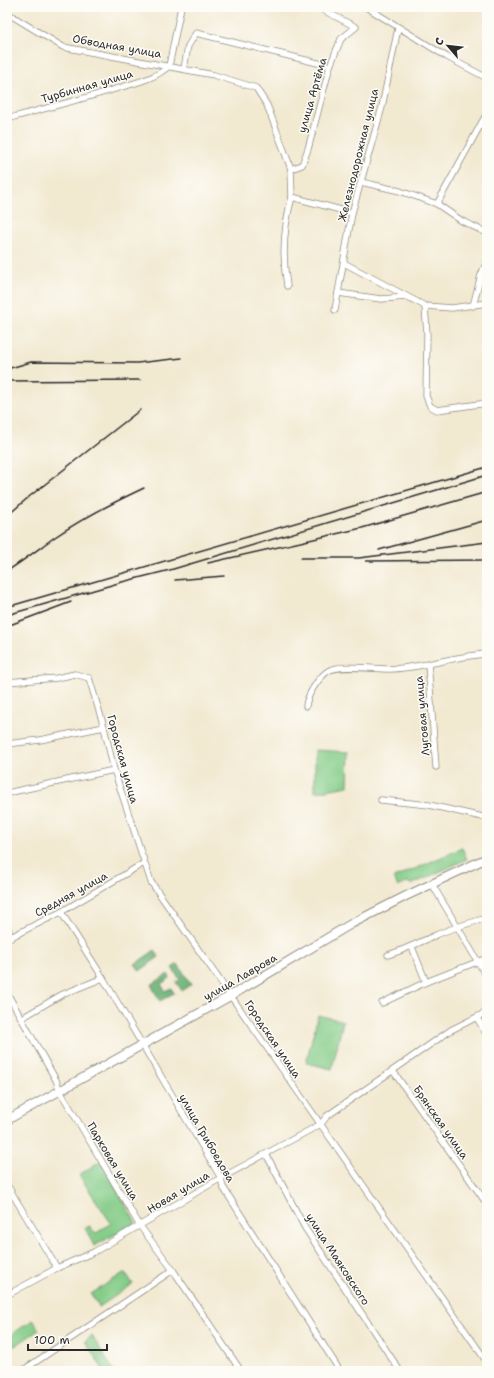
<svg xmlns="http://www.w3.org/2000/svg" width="494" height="1378" viewBox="0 0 494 1378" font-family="'Shantell Sans',sans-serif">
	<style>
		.green { fill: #84cc88; stroke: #587c5a }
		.forest { fill: #6bb074; stroke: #4b6e50 }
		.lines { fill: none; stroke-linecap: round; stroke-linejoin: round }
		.minor-casing { stroke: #8e8a7e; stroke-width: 7 }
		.secondary-casing { stroke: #8e8a7e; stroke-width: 10 }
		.minor { stroke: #fff; stroke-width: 5.5 }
		.secondary { stroke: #fff; stroke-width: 8 }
		.rail { stroke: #2b2b2b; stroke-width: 1.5 }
		.labels { text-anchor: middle; stroke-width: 3; stroke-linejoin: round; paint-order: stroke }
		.street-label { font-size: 11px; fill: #2b2b2b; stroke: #fdfcf7 }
	</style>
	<rect width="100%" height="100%" fill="#fdfcf7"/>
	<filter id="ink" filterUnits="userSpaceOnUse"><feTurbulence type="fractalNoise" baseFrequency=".025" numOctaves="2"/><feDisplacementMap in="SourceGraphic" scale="8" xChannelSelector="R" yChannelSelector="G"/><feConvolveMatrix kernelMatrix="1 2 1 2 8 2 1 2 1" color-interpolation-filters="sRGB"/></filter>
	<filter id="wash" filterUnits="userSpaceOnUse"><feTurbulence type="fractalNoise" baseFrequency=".012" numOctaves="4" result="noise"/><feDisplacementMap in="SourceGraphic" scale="16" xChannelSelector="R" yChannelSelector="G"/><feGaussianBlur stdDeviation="0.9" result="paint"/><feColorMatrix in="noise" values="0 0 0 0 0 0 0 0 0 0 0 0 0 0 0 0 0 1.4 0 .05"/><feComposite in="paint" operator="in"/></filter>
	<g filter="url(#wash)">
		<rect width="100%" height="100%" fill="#f2e9d1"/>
		<g class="green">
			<polygon points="315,750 349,752 348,786 315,792"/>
			<polygon points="462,848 467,859 411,885 409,882 398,887 394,878"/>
			<polygon points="318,1015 343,1021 332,1069 306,1063"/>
			<polygon points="100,1161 136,1223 94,1246 85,1228 90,1226 95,1234 111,1223 79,1175"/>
			<polygon points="125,1272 133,1284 99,1307 91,1294"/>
			<polygon points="33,1320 39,1330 7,1351 7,1337"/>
			<polygon points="92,1336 114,1371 104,1371 85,1341"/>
		</g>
		<g class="forest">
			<polygon points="155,950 159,957 140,971 135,964"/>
			<polygon points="178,964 191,984 182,991 176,982 180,980 172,968"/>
			<polygon points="168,974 170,978 161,984 165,991 171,988 174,993 160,1001 151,985"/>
		</g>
	</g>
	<g filter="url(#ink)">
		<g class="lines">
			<defs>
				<g id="minor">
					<polyline points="366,7 447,57 487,78"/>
					<polyline points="482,7 487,9"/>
					<polyline points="7,13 63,47 214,75 256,88 267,105 291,169 292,197 352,213"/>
					<polyline points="169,66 181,7"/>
					<polyline points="184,69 188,46 196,33 330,66"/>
					<path d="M7 119C45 108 84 99 122 87 138 82 156 78 169 66"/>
					<polyline points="291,169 302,165 308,149 330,66 341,39 356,27 317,7"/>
					<polyline points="361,182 400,191 437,204 462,221 487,233"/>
					<polyline points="437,204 487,113"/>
					<polyline points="344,263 425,306 452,308 487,303"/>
					<path d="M287 286C282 257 284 225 292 197"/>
					<polyline points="338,293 381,299 407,297"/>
					<polyline points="425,306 427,334 426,396 430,406 437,410 487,403"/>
					<polyline points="473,306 481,275 487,261"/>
					<polyline points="335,310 352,213 382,107 398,28"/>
					<polyline points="428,663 436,767"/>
					<polyline points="7,682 57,678 75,674 89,678 104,727 114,770 151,882 487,1362"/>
					<path d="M306 706C307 695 319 677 328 671 339 664 373 669 387 669 420 669 453 656 487 654"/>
					<polyline points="7,744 40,740 104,727"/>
					<polyline points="7,793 114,770"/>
					<polyline points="381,800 429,805 487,818"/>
					<polyline points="432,884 487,977"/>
					<polyline points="61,912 103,978 221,1178 223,1187 340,1371"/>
					<polyline points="7,926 11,938"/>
					<polyline points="7,939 61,912 144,863"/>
					<polyline points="412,947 426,982"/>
					<path d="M388 955C404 950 418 943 434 936 451 928 469 923 487 918"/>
					<polyline points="7,993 56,1080 60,1091 140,1226 173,1270 241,1371"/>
					<polyline points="382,1003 426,982 487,958"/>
					<polyline points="22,1018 61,995 103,978"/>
					<polyline points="477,1018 487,1035"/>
					<polyline points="393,1071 487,1204"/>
					<polyline points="266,1154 305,1228 400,1371"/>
					<polyline points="7,1185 57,1268"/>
					<polyline points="7,1295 57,1268 94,1252 221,1178 321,1124 327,1116 451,1030 487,1012"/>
					<polyline points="22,1371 173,1270"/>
				</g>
				<polyline id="secondary" points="7,1120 232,995 351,924 406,896 487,858"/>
			</defs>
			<use href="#minor" class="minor-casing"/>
			<use href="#secondary" class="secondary-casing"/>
			<use href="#minor" class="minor"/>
			<use href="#secondary" class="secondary"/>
			<g class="rail">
				<polyline points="7,369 31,362 137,363 182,358"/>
				<polyline points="7,381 140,380"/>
				<polyline points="7,516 30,496 140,410"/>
				<polyline points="379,550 487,520"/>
				<polyline points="301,558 359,558 487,542"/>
				<polyline points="366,561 487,560"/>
				<polyline points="208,563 362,528 487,492"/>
				<path d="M7 571C23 561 37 550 52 539 81 519 112 503 144 488"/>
				<polyline points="175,580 224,576"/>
				<polyline points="7,607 487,467"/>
				<polyline points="7,615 122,582 170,570 487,475"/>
				<polyline points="7,626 71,602"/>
			</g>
		</g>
	</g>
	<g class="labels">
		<g class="street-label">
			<text transform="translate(117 46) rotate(10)" y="4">Обводная улица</text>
			<text transform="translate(87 86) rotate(-16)" y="4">Турбинная улица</text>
			<text transform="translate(312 95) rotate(-74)" y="4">улица Артёма</text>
			<text transform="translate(358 155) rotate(-76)" y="4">Железнодорожная улица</text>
			<text transform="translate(422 716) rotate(-95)" y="4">Луговая улица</text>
			<text transform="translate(123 759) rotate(75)" y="4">Городская улица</text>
			<text transform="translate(71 894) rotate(-29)" y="4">Средняя улица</text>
			<text transform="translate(240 977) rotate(-30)" y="4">улица Лаврова</text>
			<text transform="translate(273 1039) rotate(56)" y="4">Городская улица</text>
			<text transform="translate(441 1122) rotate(55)" y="4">Брянская улица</text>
			<text transform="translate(207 1138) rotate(60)" y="4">улица Грибоедова</text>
			<text transform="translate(113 1161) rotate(59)" y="4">Парковая улица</text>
			<text transform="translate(178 1192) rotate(-31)" y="4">Новая улица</text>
			<text transform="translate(338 1259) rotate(57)" y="4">улица Маяковского</text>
		</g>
	</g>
	<rect width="494" height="1378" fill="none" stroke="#fdfcf7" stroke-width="24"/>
	<g transform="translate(448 46) rotate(298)" stroke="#fdfcf7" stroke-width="3" paint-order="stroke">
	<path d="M0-3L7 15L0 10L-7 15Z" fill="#2b2b2b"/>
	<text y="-6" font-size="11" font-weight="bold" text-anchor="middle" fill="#2b2b2b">С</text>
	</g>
	<path d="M28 1344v6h79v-6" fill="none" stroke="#2b2b2b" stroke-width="2"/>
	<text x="34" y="1344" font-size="12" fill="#2b2b2b" stroke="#fdfcf7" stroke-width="3" paint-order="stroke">100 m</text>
</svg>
